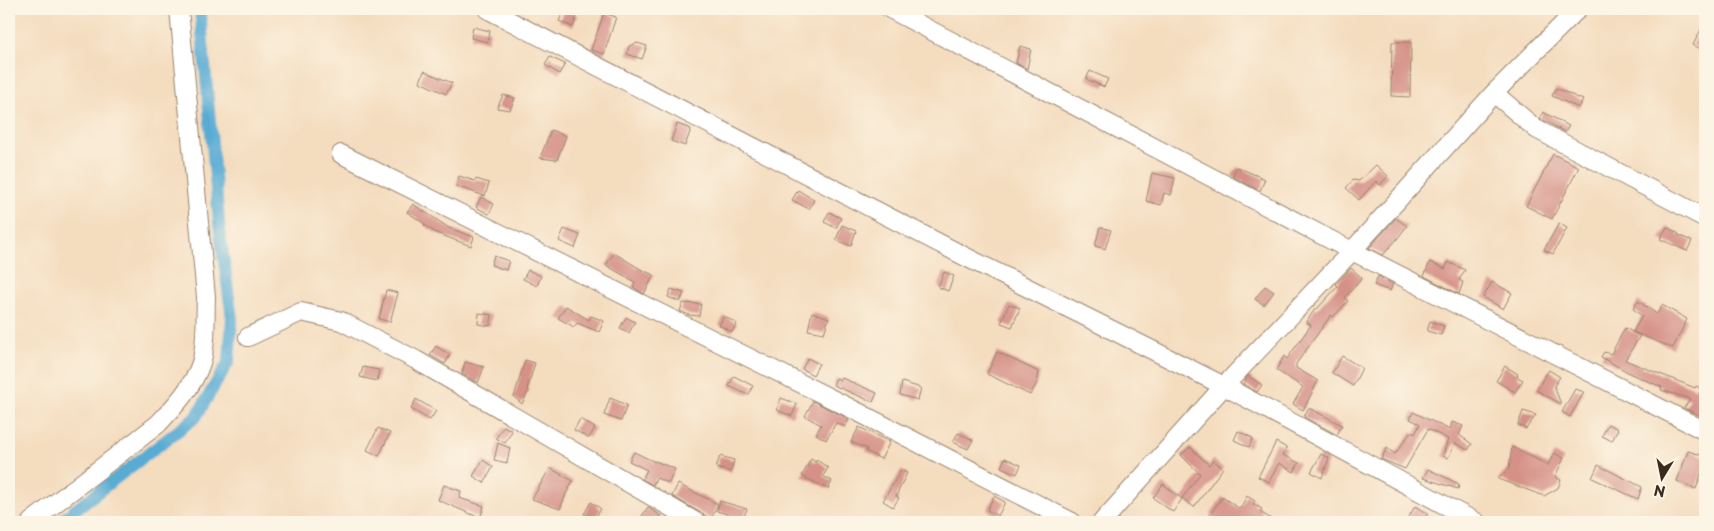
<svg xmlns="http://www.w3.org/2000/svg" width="1714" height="531" viewBox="0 0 1714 531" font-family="'Playpen Sans',sans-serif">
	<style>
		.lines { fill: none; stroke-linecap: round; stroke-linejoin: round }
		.canal { stroke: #58acd4; stroke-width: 12 }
		.building { fill: #d59188 }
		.minor-casing { stroke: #98836e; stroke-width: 20 }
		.minor { stroke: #fff; stroke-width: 18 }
	</style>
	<rect width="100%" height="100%" fill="#fcf5e5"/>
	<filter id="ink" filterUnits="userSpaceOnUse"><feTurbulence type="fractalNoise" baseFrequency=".02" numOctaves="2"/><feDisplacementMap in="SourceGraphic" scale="10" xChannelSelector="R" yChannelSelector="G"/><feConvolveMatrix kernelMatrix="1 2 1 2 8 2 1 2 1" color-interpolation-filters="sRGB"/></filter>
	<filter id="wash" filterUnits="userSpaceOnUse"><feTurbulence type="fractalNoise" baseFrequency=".0096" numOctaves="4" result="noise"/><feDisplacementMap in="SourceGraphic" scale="20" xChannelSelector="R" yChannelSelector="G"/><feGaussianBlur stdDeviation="1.12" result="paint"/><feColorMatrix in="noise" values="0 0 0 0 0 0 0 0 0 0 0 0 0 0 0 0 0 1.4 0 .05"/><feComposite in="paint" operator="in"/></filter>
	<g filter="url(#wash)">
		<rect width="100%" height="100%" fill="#f4dcbe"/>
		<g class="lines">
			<polyline class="canal" points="59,522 196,417 229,361 232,318 220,233 200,9"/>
		</g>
		<g id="blocks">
			<g class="building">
				<polygon points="564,10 577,15 573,27 559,21"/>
				<polygon points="604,13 616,17 604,54 591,50"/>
				<polygon points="1705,22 1705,51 1693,45"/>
				<polygon points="473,27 490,31 488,42 471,38"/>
				<polygon points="1392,42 1411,42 1410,97 1391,96"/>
				<polygon points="637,43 647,46 642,59 627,54 629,46"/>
				<polygon points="1020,46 1031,49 1027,69 1016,63"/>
				<polygon points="550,57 565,64 559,74 545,65"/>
				<polygon points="424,71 452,83 446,94 420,82"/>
				<polygon points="1090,71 1108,79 1104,87 1086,79"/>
				<polygon points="1556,88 1583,100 1579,108 1552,96"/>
				<polygon points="503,95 515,98 510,110 497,108"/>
				<polygon points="1543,112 1569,126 1565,132 1540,118"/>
				<polygon points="677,124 691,129 685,146 671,141"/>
				<polygon points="551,130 566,136 557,160 540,158"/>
				<polygon points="1553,154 1579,167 1552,219 1526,206"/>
				<polygon points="1376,165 1388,176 1380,185 1376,181 1359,200 1346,188 1353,180 1359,181"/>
				<polygon points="1237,167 1265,179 1260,191 1232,176"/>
				<polygon points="1152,173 1175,178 1171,195 1164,193 1161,205 1146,201"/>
				<polygon points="459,176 475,181 476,179 489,183 485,196 456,186"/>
				<polygon points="798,190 814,200 809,209 792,200"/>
				<polygon points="481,197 494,204 489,214 476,207"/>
				<polygon points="413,204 449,228 474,237 471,246 436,233 424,225 425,224 407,212"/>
				<polygon points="829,212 841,218 836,228 824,222"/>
				<polygon points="1396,218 1407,226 1397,239 1383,255 1369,248"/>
				<polygon points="1559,223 1567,228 1553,254 1544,250"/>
				<polygon points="842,225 856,231 851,246 836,240"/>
				<polygon points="1100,227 1111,230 1105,249 1095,246"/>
				<polygon points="1667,227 1679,234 1678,235 1692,241 1687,251 1660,239"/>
				<polygon points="564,229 580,235 575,248 559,241"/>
				<polygon points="614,253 642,270 654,275 644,294 633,287 635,282 606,265"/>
				<polygon points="494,256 509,261 506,270 491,265"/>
				<polygon points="1430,262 1445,269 1448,262 1465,270 1459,280 1463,282 1459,294 1424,276"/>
				<polygon points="1351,268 1362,278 1345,298 1348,301 1333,317 1331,315 1296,364 1296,368 1318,381 1303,410 1293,404 1303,387 1276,370 1284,356 1287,359 1311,325 1306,322 1316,308 1317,309 1338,286 1336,284"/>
				<polygon points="528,270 541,276 537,286 523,279"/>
				<polygon points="944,272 954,276 948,291 938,287"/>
				<polygon points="1378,276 1393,284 1390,291 1374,285"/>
				<polygon points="1492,282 1512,293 1503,309 1483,297"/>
				<polygon points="1265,286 1274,292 1264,305 1255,299"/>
				<polygon points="671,289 684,293 680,302 668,297"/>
				<polygon points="386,290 398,293 390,322 379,319"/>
				<polygon points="1638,301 1657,314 1662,305 1687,319 1673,348 1633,332 1642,316 1633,309"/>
				<polygon points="683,303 701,304 699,316 689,315 680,311"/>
				<polygon points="1009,304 1020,308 1012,327 1001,323"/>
				<polygon points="566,306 589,320 591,316 604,321 599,332 577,323 574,327 558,318"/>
				<polygon points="812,312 829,318 824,333 808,330"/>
				<polygon points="479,313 492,315 490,326 478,324"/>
				<polygon points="724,316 737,324 732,332 719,325"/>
				<polygon points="626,317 635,322 629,333 620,328"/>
				<polygon points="1430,321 1444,326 1441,335 1427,331"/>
				<polygon points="1625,328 1640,336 1625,360 1695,388 1696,386 1705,390 1705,418 1684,408 1690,399 1661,390 1662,387 1631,374 1601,357 1604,352 1611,354"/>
				<polygon points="436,346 450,355 445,364 430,355"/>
				<polygon points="997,352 1039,372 1037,383 1030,395 987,374"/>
				<polygon points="1342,356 1362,368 1353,386 1332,373"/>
				<polygon points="808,358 819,364 813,375 802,369"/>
				<polygon points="525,360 535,363 527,389 529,390 522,404 514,397"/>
				<polygon points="465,362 484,367 478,383 462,374"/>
				<polygon points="1505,366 1518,374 1517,377 1523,380 1515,392 1496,381"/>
				<polygon points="363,367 379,370 377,381 360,377"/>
				<polygon points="1549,370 1560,377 1554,386 1561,404 1536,390"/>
				<polygon points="734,376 753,386 748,395 729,386"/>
				<polygon points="1248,376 1262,385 1257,392 1243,384"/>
				<polygon points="836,378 841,380 842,378 877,393 873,402 833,385"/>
				<polygon points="902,382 921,388 918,400 900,395"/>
				<polygon points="1575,389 1584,392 1570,417 1562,412"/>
				<polygon points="610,398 627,405 621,421 604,415"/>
				<polygon points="781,398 797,404 792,416 777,410"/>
				<polygon points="416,399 436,411 430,420 411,409"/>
				<polygon points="813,401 849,419 845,427 836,423 826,440 816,434 821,425 805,416"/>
				<polygon points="1308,409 1311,409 1342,425 1337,435 1304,417"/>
				<polygon points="1523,411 1536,415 1526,429 1518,425"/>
				<polygon points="1413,412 1450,430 1452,422 1463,426 1459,435 1472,444 1468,450 1455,443 1448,458 1443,456 1448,439 1428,429 1405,469 1381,459 1387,448 1395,454 1411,432 1415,434 1420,424 1410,419"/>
				<polygon points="580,419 595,428 589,438 574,430"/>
				<polygon points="1608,424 1618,429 1612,441 1602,436"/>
				<polygon points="504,426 512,431 505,443 496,438"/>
				<polygon points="859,427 890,442 881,459 866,451 867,449 851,442"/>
				<polygon points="378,428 390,433 379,456 367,450"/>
				<polygon points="1238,431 1253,438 1249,447 1234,440"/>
				<polygon points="958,433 973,440 968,449 953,442"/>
				<polygon points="1276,442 1287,448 1283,455 1299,463 1294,472 1279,463 1269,482 1258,477"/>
				<polygon points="498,443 510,448 507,463 494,460"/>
				<polygon points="1190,447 1209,465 1213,460 1223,468 1194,507 1182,498 1200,474 1181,455"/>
				<polygon points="1512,447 1548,465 1554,453 1564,458 1555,477 1561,480 1558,488 1544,496 1498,479 1509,468"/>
				<polygon points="1688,451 1705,456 1705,473 1702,471 1696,489 1677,481"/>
				<polygon points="634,452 655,462 655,461 675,469 669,483 656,478 653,485 642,479 647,470 629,461"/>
				<polygon points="1321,454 1329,458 1322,478 1311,472"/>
				<polygon points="720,456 734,460 731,472 716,468"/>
				<polygon points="1005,458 1021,465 1017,474 1001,467"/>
				<polygon points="811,459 815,462 817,460 828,468 823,476 832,481 828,489 802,476"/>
				<polygon points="483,460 493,467 484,483 473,476"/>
				<polygon points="1598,465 1642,487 1638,499 1592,478"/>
				<polygon points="550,468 573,481 566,494 560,509 532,499"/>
				<polygon points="1428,469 1459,484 1458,489 1423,478"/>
				<polygon points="901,470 907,473 896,496 899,498 893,507 883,501"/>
				<polygon points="678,484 718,504 711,519 672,496"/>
				<polygon points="1163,484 1182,499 1173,512 1153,498"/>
				<polygon points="444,485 461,491 459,498 484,506 480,518 438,500"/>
				<polygon points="994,496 1005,502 998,516 987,510"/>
				<polygon points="1247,496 1255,501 1253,504 1262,509 1260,512 1276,522 1220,522 1210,515 1222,497 1240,509"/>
				<polygon points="720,501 747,509 743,519 717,511"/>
				<polygon points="591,502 601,509 594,520 584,514"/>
				<polygon points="1415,506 1428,514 1419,522 1406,522"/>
				<polygon points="648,507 661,516 656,522 638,522"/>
			</g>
		</g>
	</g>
	<g filter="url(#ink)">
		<use href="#blocks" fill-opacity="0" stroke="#98836e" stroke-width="1"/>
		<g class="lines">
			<defs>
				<g id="minor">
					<polyline points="487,9 962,255 1224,386 1476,522"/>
					<polyline points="890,9 1352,251 1705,431"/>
					<polyline points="1494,93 1536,129 1705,218"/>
					<polyline points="341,154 854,410 1072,522"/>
					<polyline points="248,337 301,312 341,321 416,360 696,522"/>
					<path d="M31 522 158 424C175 406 193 387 201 363 207 343 205 318 206 297L179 9"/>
					<polyline points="1102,522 1224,386 1352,251 1494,93 1578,9"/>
				</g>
			</defs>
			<use href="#minor" class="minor-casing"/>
			<use href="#minor" class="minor"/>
		</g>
	</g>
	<rect width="1714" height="531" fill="none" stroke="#fcf5e5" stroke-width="30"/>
	<g transform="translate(1662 478) rotate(190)" stroke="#fcf5e5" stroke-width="4" paint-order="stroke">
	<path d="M0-4L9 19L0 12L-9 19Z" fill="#3b2a1e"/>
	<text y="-8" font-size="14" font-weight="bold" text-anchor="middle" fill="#3b2a1e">N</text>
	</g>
</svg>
